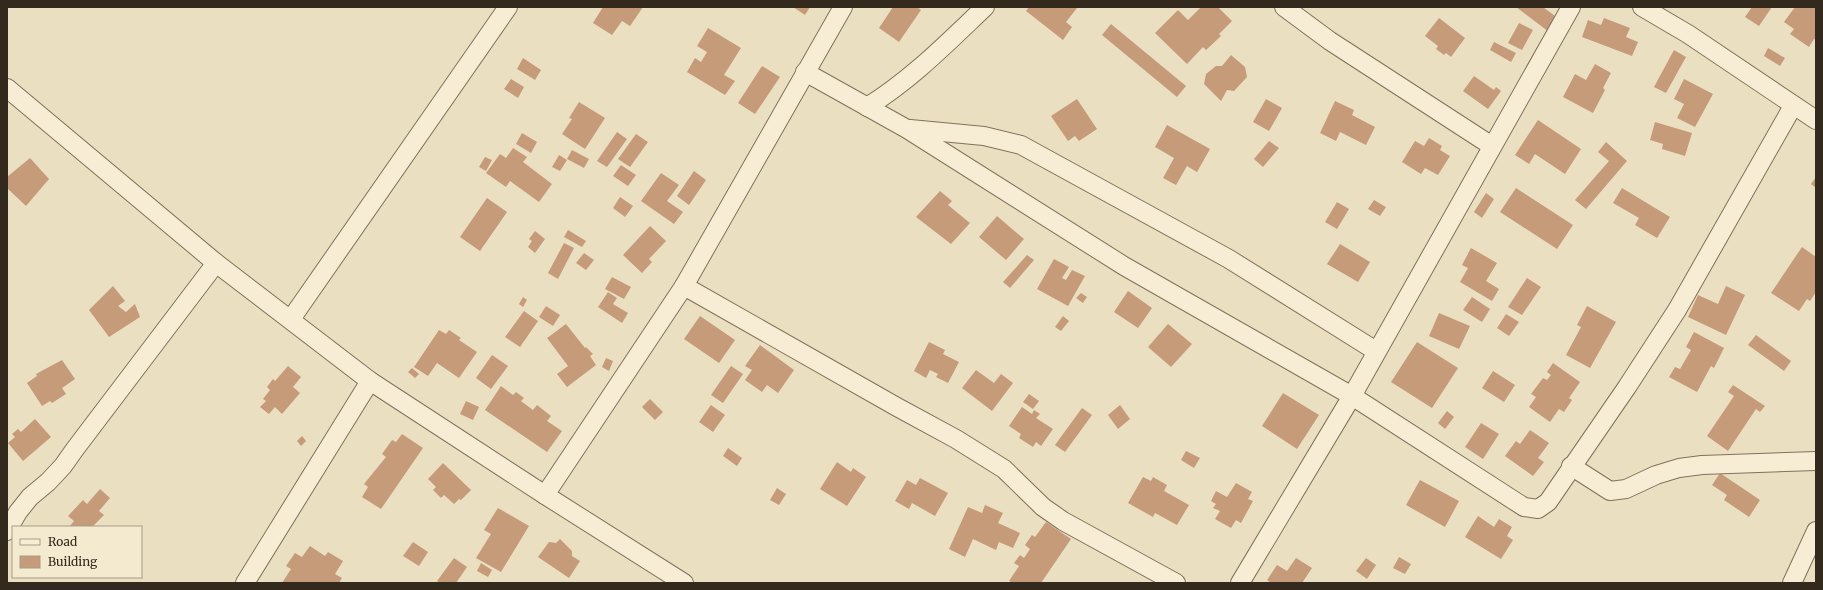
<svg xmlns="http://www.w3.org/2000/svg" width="1823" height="590" viewBox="0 0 1823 590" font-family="Merriweather,serif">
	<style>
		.building { fill: #c69b7a }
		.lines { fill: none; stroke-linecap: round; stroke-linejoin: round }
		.street-casing { stroke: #83715a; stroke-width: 20 }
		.street { stroke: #f6edd4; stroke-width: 18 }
	</style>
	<rect width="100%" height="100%" fill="#ebdfc1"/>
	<g class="building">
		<polygon points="603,7 643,7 630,26 622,21 612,35 593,23"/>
		<polygon points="793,7 810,7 805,15"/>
		<polygon points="893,7 917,7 921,10 899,42 879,28"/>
		<polygon points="1029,7 1075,7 1077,8 1066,22 1072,27 1063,40 1026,11"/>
		<polygon points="1201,7 1218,7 1232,21 1219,34 1221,36 1206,50 1203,47 1187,64 1155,33 1178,10 1188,20"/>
		<polygon points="1516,7 1543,7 1559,19 1549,32"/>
		<polygon points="1752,7 1772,7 1759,26 1745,17"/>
		<polygon points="1795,7 1816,7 1816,40 1814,39 1809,47 1790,34 1794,29 1784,22"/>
		<polygon points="1439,18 1465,38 1451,57 1446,53 1444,55 1436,49 1438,46 1425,36"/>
		<polygon points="1604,18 1630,28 1626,37 1638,42 1632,56 1582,37 1588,20 1601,25"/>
		<polygon points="1519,23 1533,30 1522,50 1508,43"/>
		<polygon points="1111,24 1186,86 1177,97 1102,35"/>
		<polygon points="708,28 741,48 724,75 735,81 725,95 687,72 695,58 701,62 707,52 697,46"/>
		<polygon points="1494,42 1516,53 1511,62 1490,50"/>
		<polygon points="1768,48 1785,58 1780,66 1764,56"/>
		<polygon points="1674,50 1686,57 1666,93 1654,87"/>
		<polygon points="1231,55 1245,67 1247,77 1234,91 1227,90 1221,101 1204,84 1206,74 1216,66 1222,66"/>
		<polygon points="523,58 541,70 535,80 517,69"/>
		<polygon points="1595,64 1611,73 1603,88 1605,90 1593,113 1563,97 1575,74 1586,80"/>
		<polygon points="762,66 780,77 755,114 738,103"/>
		<polygon points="1474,76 1494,90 1496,87 1501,91 1488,109 1463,91"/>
		<polygon points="511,79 524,87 518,98 504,89"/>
		<polygon points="1684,79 1713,94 1695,127 1677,118 1684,104 1674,99"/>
		<polygon points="1077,99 1097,129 1079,141 1075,136 1068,141 1051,116"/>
		<polygon points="1266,99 1282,108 1269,131 1253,122"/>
		<polygon points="1335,101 1354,110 1352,115 1375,127 1366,145 1340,132 1336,141 1320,133"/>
		<polygon points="579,102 605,118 585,149 562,134 572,119 569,118"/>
		<polygon points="1538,120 1581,149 1565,174 1535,154 1529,164 1515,155"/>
		<polygon points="1655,122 1692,133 1685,156 1662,149 1663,144 1650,140"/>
		<polygon points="1167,125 1210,149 1197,172 1187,166 1176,185 1163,178 1174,158 1155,147"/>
		<polygon points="617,132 627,139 607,167 597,161"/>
		<polygon points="522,133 537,142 531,153 516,144"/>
		<polygon points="636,134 648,142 630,167 618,159"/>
		<polygon points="1429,138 1442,146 1440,150 1450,156 1438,175 1425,168 1421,174 1402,162 1415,141 1424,146"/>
		<polygon points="1269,141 1279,148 1263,167 1254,159"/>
		<polygon points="1606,142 1627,161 1586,209 1575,200 1609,161 1598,152"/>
		<polygon points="513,148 527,157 523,162 552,184 539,202 510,181 506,187 486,173 500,154 506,158"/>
		<polygon points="572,150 589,159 584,168 567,159"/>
		<polygon points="559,155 567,160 560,171 552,167"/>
		<polygon points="485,157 492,160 486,171 479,167"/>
		<polygon points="30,158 49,179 26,206 7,188 7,177"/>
		<polygon points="621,165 636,175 628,186 613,176"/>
		<polygon points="694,171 706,180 689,205 677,196"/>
		<polygon points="661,173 679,185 667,201 683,212 674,224 641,201"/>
		<polygon points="1816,177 1816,188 1811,184"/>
		<polygon points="1516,188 1573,225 1557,249 1500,212"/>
		<polygon points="1622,188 1670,217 1657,238 1635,225 1639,218 1613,203"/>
		<polygon points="940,191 952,201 948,205 970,223 951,244 916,217"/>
		<polygon points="1486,193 1494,199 1482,218 1474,212"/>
		<polygon points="620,197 633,206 625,217 613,208"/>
		<polygon points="487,198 507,212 480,251 460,237"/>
		<polygon points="1374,200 1386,207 1380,216 1368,209"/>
		<polygon points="1337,202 1349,209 1337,229 1325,222"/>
		<polygon points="997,216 1024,239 1006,260 979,237"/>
		<polygon points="650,226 666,241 649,259 652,262 642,273 623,255"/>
		<polygon points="568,230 586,241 582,247 564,237"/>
		<polygon points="535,231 545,239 535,253 528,247 532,241 529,239"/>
		<polygon points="564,243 574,248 558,279 548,273"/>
		<polygon points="1340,244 1370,262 1358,282 1327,264"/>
		<polygon points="1802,247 1816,257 1816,292 1810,301 1807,299 1799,311 1771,293"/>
		<polygon points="1471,248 1497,263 1486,281 1499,289 1492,301 1460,282 1468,268 1462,265"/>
		<polygon points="584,253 594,260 586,270 576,263"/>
		<polygon points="1027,255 1034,260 1010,288 1003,282"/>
		<polygon points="1054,259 1069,267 1062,278 1066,280 1072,270 1085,276 1068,306 1037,289"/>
		<polygon points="612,277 631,287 624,299 605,289"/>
		<polygon points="1527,278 1541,287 1522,315 1508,307"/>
		<polygon points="113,286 125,301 118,306 126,312 135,304 140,317 109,337 89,310"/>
		<polygon points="1726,286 1745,295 1726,335 1688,317 1698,295 1718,304"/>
		<polygon points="1128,291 1152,308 1138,328 1114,312"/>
		<polygon points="608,292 617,298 613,304 628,313 622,323 598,307"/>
		<polygon points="1081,293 1087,297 1083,303 1076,298"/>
		<polygon points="523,297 527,300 523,307 519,304"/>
		<polygon points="1472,297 1490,309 1482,322 1463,310"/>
		<polygon points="546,306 560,315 553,326 539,317"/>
		<polygon points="1587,306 1616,322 1590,368 1566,355 1581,327 1577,325"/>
		<polygon points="524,311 538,321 520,347 505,337"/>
		<polygon points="1439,313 1470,326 1459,349 1429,336"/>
		<polygon points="1506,314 1519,322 1509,336 1497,328"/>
		<polygon points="700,316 735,340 719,363 684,339"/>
		<polygon points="1063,316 1069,321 1061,331 1055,327"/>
		<polygon points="566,324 585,348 586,347 593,354 590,356 596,365 567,387 557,374 568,366 547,338"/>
		<polygon points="1168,324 1192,344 1171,367 1148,347"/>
		<polygon points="439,330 446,334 449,330 461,338 459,340 477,352 459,378 437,363 428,376 414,367"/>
		<polygon points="1694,332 1724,348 1714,368 1711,366 1697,392 1669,377 1675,367 1680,369 1691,350 1686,347"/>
		<polygon points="1756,335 1791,361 1784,371 1748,345"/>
		<polygon points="929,342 945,350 943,354 959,362 948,383 936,377 938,374 930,370 926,378 914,371"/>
		<polygon points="1417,342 1458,368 1432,408 1391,382"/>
		<polygon points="760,345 794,370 778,393 767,385 762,392 745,380 752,370 745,366"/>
		<polygon points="492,355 508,366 491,389 476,378"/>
		<polygon points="606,358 613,361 609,371 602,367"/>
		<polygon points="62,360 75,379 62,388 66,394 52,403 50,401 42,406 27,383 37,376 36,374"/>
		<polygon points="1553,363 1580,382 1569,398 1572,400 1564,412 1559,409 1550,422 1529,407 1536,397 1531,394 1543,378 1547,380 1551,375 1547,372"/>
		<polygon points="288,366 301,377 293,387 300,393 282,414 275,407 269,414 260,407 266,401 263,399 270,390 267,387 273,379 275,381"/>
		<polygon points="731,366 743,374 723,403 711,395"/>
		<polygon points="412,368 419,374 415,378 408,372"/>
		<polygon points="976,370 994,383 1001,374 1013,383 992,411 962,388"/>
		<polygon points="1493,371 1515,385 1504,402 1482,388"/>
		<polygon points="1733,385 1765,406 1760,412 1756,409 1728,451 1707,436 1734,396 1728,392"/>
		<polygon points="501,386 513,395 516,392 524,398 521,401 533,410 537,405 551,416 547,421 562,431 547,452 485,410"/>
		<polygon points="1283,393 1319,415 1297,449 1262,426"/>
		<polygon points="1029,394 1039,401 1033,409 1023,402"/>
		<polygon points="650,399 663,412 655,420 642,407"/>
		<polygon points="466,401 479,407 473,420 460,414"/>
		<polygon points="711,405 725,415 713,432 699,422"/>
		<polygon points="1120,405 1130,419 1118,429 1108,415"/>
		<polygon points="1022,407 1032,414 1034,410 1040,414 1036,418 1053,429 1041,446 1036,442 1033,447 1019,438 1021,434 1009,426"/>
		<polygon points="1082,408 1092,415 1065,452 1055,445"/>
		<polygon points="1447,411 1454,417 1445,429 1438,423"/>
		<polygon points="35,419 51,437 23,461 8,443 15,437 12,434 18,429 21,432"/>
		<polygon points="1481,423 1499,434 1483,459 1465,447"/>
		<polygon points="1530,430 1549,443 1538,458 1544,462 1533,476 1505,456 1516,441 1520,444"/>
		<polygon points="402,434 423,448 381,509 362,497 368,487 364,484 386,457 382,454 392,440 396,442"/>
		<polygon points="302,436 306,441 301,446 297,441"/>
		<polygon points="728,448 742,458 737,466 723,456"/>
		<polygon points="1186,451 1200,458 1194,468 1181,460"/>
		<polygon points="837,462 851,472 853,468 866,477 847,506 820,489"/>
		<polygon points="443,463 471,490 461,500 459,499 454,504 444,495 441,498 433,490 436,487 428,479"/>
		<polygon points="1720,473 1760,500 1749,517 1724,500 1727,495 1712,485"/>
		<polygon points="1143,477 1151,481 1153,477 1167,485 1164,491 1189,505 1177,525 1155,513 1153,517 1128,503"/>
		<polygon points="920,478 948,493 935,516 912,503 909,509 895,501 907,480 916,485"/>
		<polygon points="1420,480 1459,501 1445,527 1406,505"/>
		<polygon points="1236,483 1252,492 1248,499 1253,501 1241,523 1236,520 1231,528 1215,519 1220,511 1213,508 1216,504 1211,501 1216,491 1227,497"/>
		<polygon points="777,488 786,494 779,505 770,500"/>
		<polygon points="100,489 110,498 99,511 104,515 92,527 69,527 74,521 68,516 83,500 87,504"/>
		<polygon points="985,505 1003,513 998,523 1020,533 1013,548 999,542 996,550 973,539 965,557 949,549 968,507 982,513"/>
		<polygon points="498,508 529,526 501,572 476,558 491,534 484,530"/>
		<polygon points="1478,516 1494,527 1499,519 1512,527 1507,536 1513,540 1501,559 1465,537"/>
		<polygon points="1046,522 1071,539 1041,583 1013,583 1009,581 1019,566 1014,563 1020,555 1024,558 1030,549 1025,545 1032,535 1035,537"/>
		<polygon points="560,539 572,551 572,556 580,561 569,578 538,557 549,542 556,543"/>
		<polygon points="413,542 428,552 419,566 403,556"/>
		<polygon points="310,546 325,556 328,552 343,561 335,574 342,578 339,583 282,583 291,569 286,566 295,553 302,557"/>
		<polygon points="1399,557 1411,564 1405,574 1393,568"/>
		<polygon points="454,558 467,567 456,583 440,583 437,581"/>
		<polygon points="1296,558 1312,568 1302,583 1271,583 1267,580 1277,565 1287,571"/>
		<polygon points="1366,558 1376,565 1367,579 1356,571"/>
		<polygon points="481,563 492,570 488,577 477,571"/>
	</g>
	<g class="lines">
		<defs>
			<g id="street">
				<polyline points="1284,7 1330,41 1492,146"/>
				<polyline points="1642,7 1688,34 1816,120"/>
				<polyline points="805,72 907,129 1124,266 1352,396 1524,507 1538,509 1548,502 1627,387 1677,310 1793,106"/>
				<polyline points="7,88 216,263 370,381 545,495 684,583"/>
				<path d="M867 107C912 79 947 43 985 7"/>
				<polyline points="910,129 984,136 1021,145 1229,259 1376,351"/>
				<polyline points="684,286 897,407 956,439 1004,469 1043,507 1063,521 1176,583"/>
				<polyline points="291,319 508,7"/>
				<polyline points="1571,466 1610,491 1626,489 1656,475 1679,468 1702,465 1816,461"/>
				<polyline points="545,495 684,286 843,7"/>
				<polyline points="7,531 18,512 30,497 48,482 63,466 75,449 216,263"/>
				<polyline points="245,583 370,381"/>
				<polyline points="1240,583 1352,396 1571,7"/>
				<polyline points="1792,583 1816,531"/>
			</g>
		</defs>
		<use href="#street" class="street-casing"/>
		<use href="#street" class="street"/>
	</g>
	<rect width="1823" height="590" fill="none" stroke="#34291d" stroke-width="16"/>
	<rect x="12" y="526" width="130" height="52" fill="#f3ead0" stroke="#a79d88"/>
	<rect x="20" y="539" width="20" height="6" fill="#f6edd4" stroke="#a79d88"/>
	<text x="48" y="546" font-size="12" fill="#34291d">Road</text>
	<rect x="20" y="556" width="20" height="12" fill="#c69b7a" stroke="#a79d88"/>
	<text x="48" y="566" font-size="12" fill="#34291d">Building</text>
</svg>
